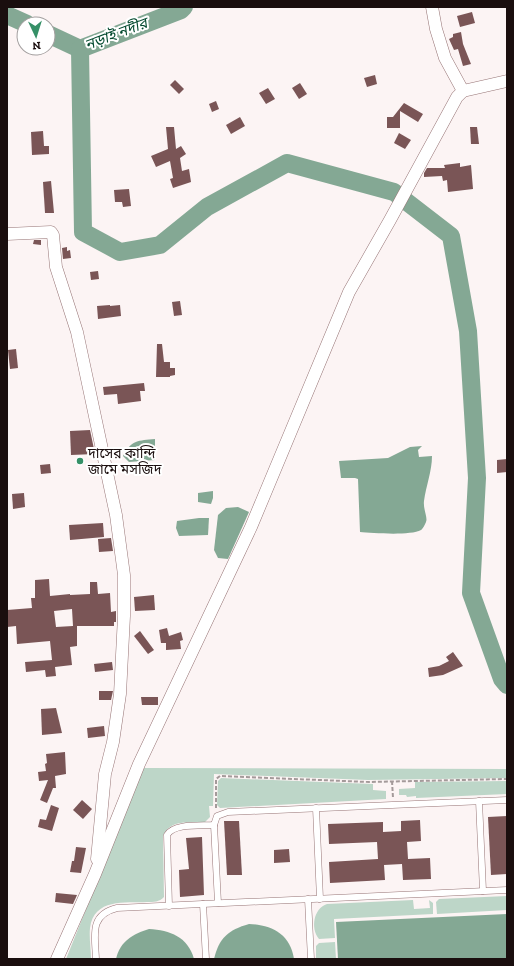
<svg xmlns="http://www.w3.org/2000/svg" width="514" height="966" viewBox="0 0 514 966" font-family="'Zilla Slab','Noto Sans Bengali',serif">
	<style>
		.green { fill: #bdd6c8 }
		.water { fill: #84a894 }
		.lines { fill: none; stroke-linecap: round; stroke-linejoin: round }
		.river { stroke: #84a894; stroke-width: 18 }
		.building { fill: #7a5556; fill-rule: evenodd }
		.service-casing { stroke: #977576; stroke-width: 7 }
		.minor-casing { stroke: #977576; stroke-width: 13 }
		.path { stroke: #a49a9a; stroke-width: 2; stroke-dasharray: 4 2; stroke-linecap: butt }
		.service { stroke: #fff; stroke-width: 6 }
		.minor { stroke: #fff; stroke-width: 12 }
		.poi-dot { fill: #359067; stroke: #fff; stroke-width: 1.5 }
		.labels { text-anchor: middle; stroke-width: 4; stroke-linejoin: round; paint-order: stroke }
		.poi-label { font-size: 14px; fill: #1a0e0e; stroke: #fff; text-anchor: start }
		.water-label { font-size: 15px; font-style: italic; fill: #03492e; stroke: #fff }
	</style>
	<rect width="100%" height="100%" fill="#fcf4f4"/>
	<g class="green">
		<path d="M143 768 507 769V778L368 780 214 774 213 806H209L210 817 205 822C189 823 170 819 163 836L164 897C159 902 154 902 147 902 125 903 94 898 90 928 89 938 91 949 91 959H66Z"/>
		<polygon points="221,778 373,784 373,790 386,791 386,799 220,808 217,805 218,781"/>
		<polygon points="507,781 507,794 416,798 416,796 407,797 406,795 399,795 399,789 415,788 415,782"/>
		<polygon points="507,896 507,910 437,914 436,902 439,899"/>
		<path d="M413 900 414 909 430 908 429 900 433 903V914L334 919 335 938 319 939C310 928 314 908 327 904Z"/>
		<polygon points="335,942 336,959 316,959 316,946 319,943"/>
	</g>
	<g class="water">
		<path d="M155 439V460L129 462 123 456C132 439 138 441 155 439Z"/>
		<path d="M422 446 418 450 419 457 432 456C432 471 426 486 424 501 423 509 428 518 426 522 425 524 423 529 421 530 410 536 372 533 360 532L358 479 355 478H341L339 461 388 458 410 447Z"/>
		<polygon points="213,491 213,498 211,504 198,502 198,493"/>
		<polygon points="238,507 249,512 228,559 218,558 214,550 218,515 226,508"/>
		<polygon points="199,518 209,518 208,535 179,536 176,528 177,521"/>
		<polygon points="507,914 507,959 338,959 336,922"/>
		<path d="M249 924C272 925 290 934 294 959H214C219 938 228 930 249 924Z"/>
		<path d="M149 929C170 930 188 937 194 959H116C120 941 133 934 149 929Z"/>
	</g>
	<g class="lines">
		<g class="river">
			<polyline points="7,15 27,24"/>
			<polyline points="48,34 80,49 181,10 184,7"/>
			<polyline points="80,49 83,232 120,252 160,245 207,207 287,163 394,192 451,236 468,331 477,478 471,593 502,679 507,685"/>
		</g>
	</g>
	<g class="building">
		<polygon points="472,12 475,23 460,27 457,16"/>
		<polygon points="461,32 463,44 471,64 463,66 458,49 454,50 449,39 453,37 453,34"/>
		<polygon points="375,75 377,84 367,87 364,78"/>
		<polygon points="175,80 184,89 179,94 170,85"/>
		<polygon points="300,83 307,94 299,99 292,88"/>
		<polygon points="268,88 275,99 266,104 259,93"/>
		<polygon points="216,101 219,109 212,112 209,104"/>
		<polygon points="404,103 423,114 418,122 400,111 400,128 387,128 387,117 393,117"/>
		<polygon points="240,117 245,126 231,134 226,125"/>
		<polygon points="166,127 174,127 176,149 181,146 186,154 180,158 182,171 189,169 191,182 173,188 170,179 173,178 170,161 156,167 151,156 168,149"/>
		<polygon points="470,127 477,127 479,144 471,144"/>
		<polygon points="43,131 44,146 49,146 49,154 32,155 31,132"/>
		<polygon points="399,133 411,140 405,149 394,143"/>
		<polygon points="460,163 460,167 471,165 473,189 448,192 447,180 443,181 442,176 424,177 424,173 427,168 445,168 444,165"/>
		<polygon points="51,181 54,213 45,213 43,182"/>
		<polygon points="129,189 131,206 123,207 122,202 115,202 114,190"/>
		<polygon points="34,240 41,240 41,245 33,244"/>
		<polygon points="67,247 67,251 70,250 71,258 63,259 62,248"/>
		<polygon points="98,271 99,279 91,280 90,272"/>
		<polygon points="180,301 182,315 174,316 172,302"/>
		<polygon points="110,305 110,306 120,305 121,316 98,319 97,306"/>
		<polygon points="157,344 162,344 164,362 170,362 170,368 175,368 175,375 170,376 170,377 156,377"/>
		<polygon points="16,349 18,368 10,369 8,350"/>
		<polygon points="144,383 145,391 140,391 141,401 118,404 117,394 104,395 103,387"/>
		<polygon points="90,430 95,454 71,455 70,431"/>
		<polygon points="507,459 507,472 497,473 497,460"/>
		<polygon points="50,464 51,473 41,474 40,465"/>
		<polygon points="24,493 25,507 13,509 12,494"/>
		<polygon points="103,523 104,537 70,540 69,525"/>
		<polygon points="111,538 113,551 99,552 98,539"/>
		<path d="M49 579 50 596 70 594V595L90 594V582H97L98 594 110 593 111 612 116 611V622H114V626H77V646L70 647 72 665 55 667 56 676 46 677 45 670 26 672 25 662 52 660 50 641 17 644 16 626 7 627V610L32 608 31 598H35V580ZM72 609 73 626 56 627 54 611Z"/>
		<polygon points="154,595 155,610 135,611 134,597"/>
		<polygon points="167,628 169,636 181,632 183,640 180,641 181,649 166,650 166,643 161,643 159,630"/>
		<polygon points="140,631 154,650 148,654 134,636"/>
		<polygon points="453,652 463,666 443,675 429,677 428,668 439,666 449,661 446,657"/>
		<polygon points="112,662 113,670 95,672 94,664"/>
		<polygon points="99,691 113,691 111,700 99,700"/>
		<polygon points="141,697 158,697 158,705 142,705"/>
		<polygon points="56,708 62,733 42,735 41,709"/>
		<polygon points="104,726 105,736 88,738 87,728"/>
		<polygon points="65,752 66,774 55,776 56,788 53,788 47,803 40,800 48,780 39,781 38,772 46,771 45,764 47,763 46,754"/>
		<polygon points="82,800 92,809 83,819 73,810"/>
		<polygon points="51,805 59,808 52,831 38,827 40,819 46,820"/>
		<polygon points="507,816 507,874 491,875 488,817"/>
		<polygon points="420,820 421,841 407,842 408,859 430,858 431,879 403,880 402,864 384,865 385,880 330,883 329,862 378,859 377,842 329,844 328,824 383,822 383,832 401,831 401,821"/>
		<polygon points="224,821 239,821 242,875 227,875"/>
		<polygon points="202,837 204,895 180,897 179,870 189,869 186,838"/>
		<polygon points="76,847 86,848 81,873 70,872 72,861 74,861"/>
		<polygon points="289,849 290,862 274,863 274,850"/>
		<polygon points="56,893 77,895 73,904 55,902"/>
	</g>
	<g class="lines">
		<defs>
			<g id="service">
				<polyline points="479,801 483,891"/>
				<polyline points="316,808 320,899"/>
				<polyline points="308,899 311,959"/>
				<polyline points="218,903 214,825 217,816 228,812 507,800"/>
				<polyline points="203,904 206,959"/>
				<path d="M169 906 167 835C174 823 201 826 214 825"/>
				<path d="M96 959C95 935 89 915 117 908L507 890"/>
			</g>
			<g id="minor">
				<polyline points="463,91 507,81"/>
				<polyline points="7,234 51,232 53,235 56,267 77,332 116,515 124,575 124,616 120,694 113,742 105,774 97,859"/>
				<polyline points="57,959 95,874 139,764 251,527 349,292 390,220 457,97 463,91 445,58 436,29 432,7"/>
			</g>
		</defs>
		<use href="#service" class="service-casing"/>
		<use href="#minor" class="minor-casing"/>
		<g class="path">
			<polyline points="392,781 393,798"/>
			<polyline points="216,808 216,779 220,776 369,782 507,779"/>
		</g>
		<use href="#service" class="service"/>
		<use href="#minor" class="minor"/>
	</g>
	<circle class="poi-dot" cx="80" cy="461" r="4"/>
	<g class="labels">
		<g class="poi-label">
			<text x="88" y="458">দাসের কান্দি<tspan x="88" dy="16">জামে মসজিদ</tspan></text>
		</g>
		<g class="water-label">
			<text transform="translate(116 34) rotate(-21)" y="5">নড়াই নদীর</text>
		</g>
	</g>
	<rect width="514" height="966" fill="none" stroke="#1a0e0e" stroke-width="16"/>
	<g transform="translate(36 36) rotate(176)"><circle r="19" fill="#ffffff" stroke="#a39f9f"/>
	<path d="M0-3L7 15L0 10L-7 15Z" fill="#359067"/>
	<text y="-6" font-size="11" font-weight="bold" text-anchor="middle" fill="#1a0e0e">N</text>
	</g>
</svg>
